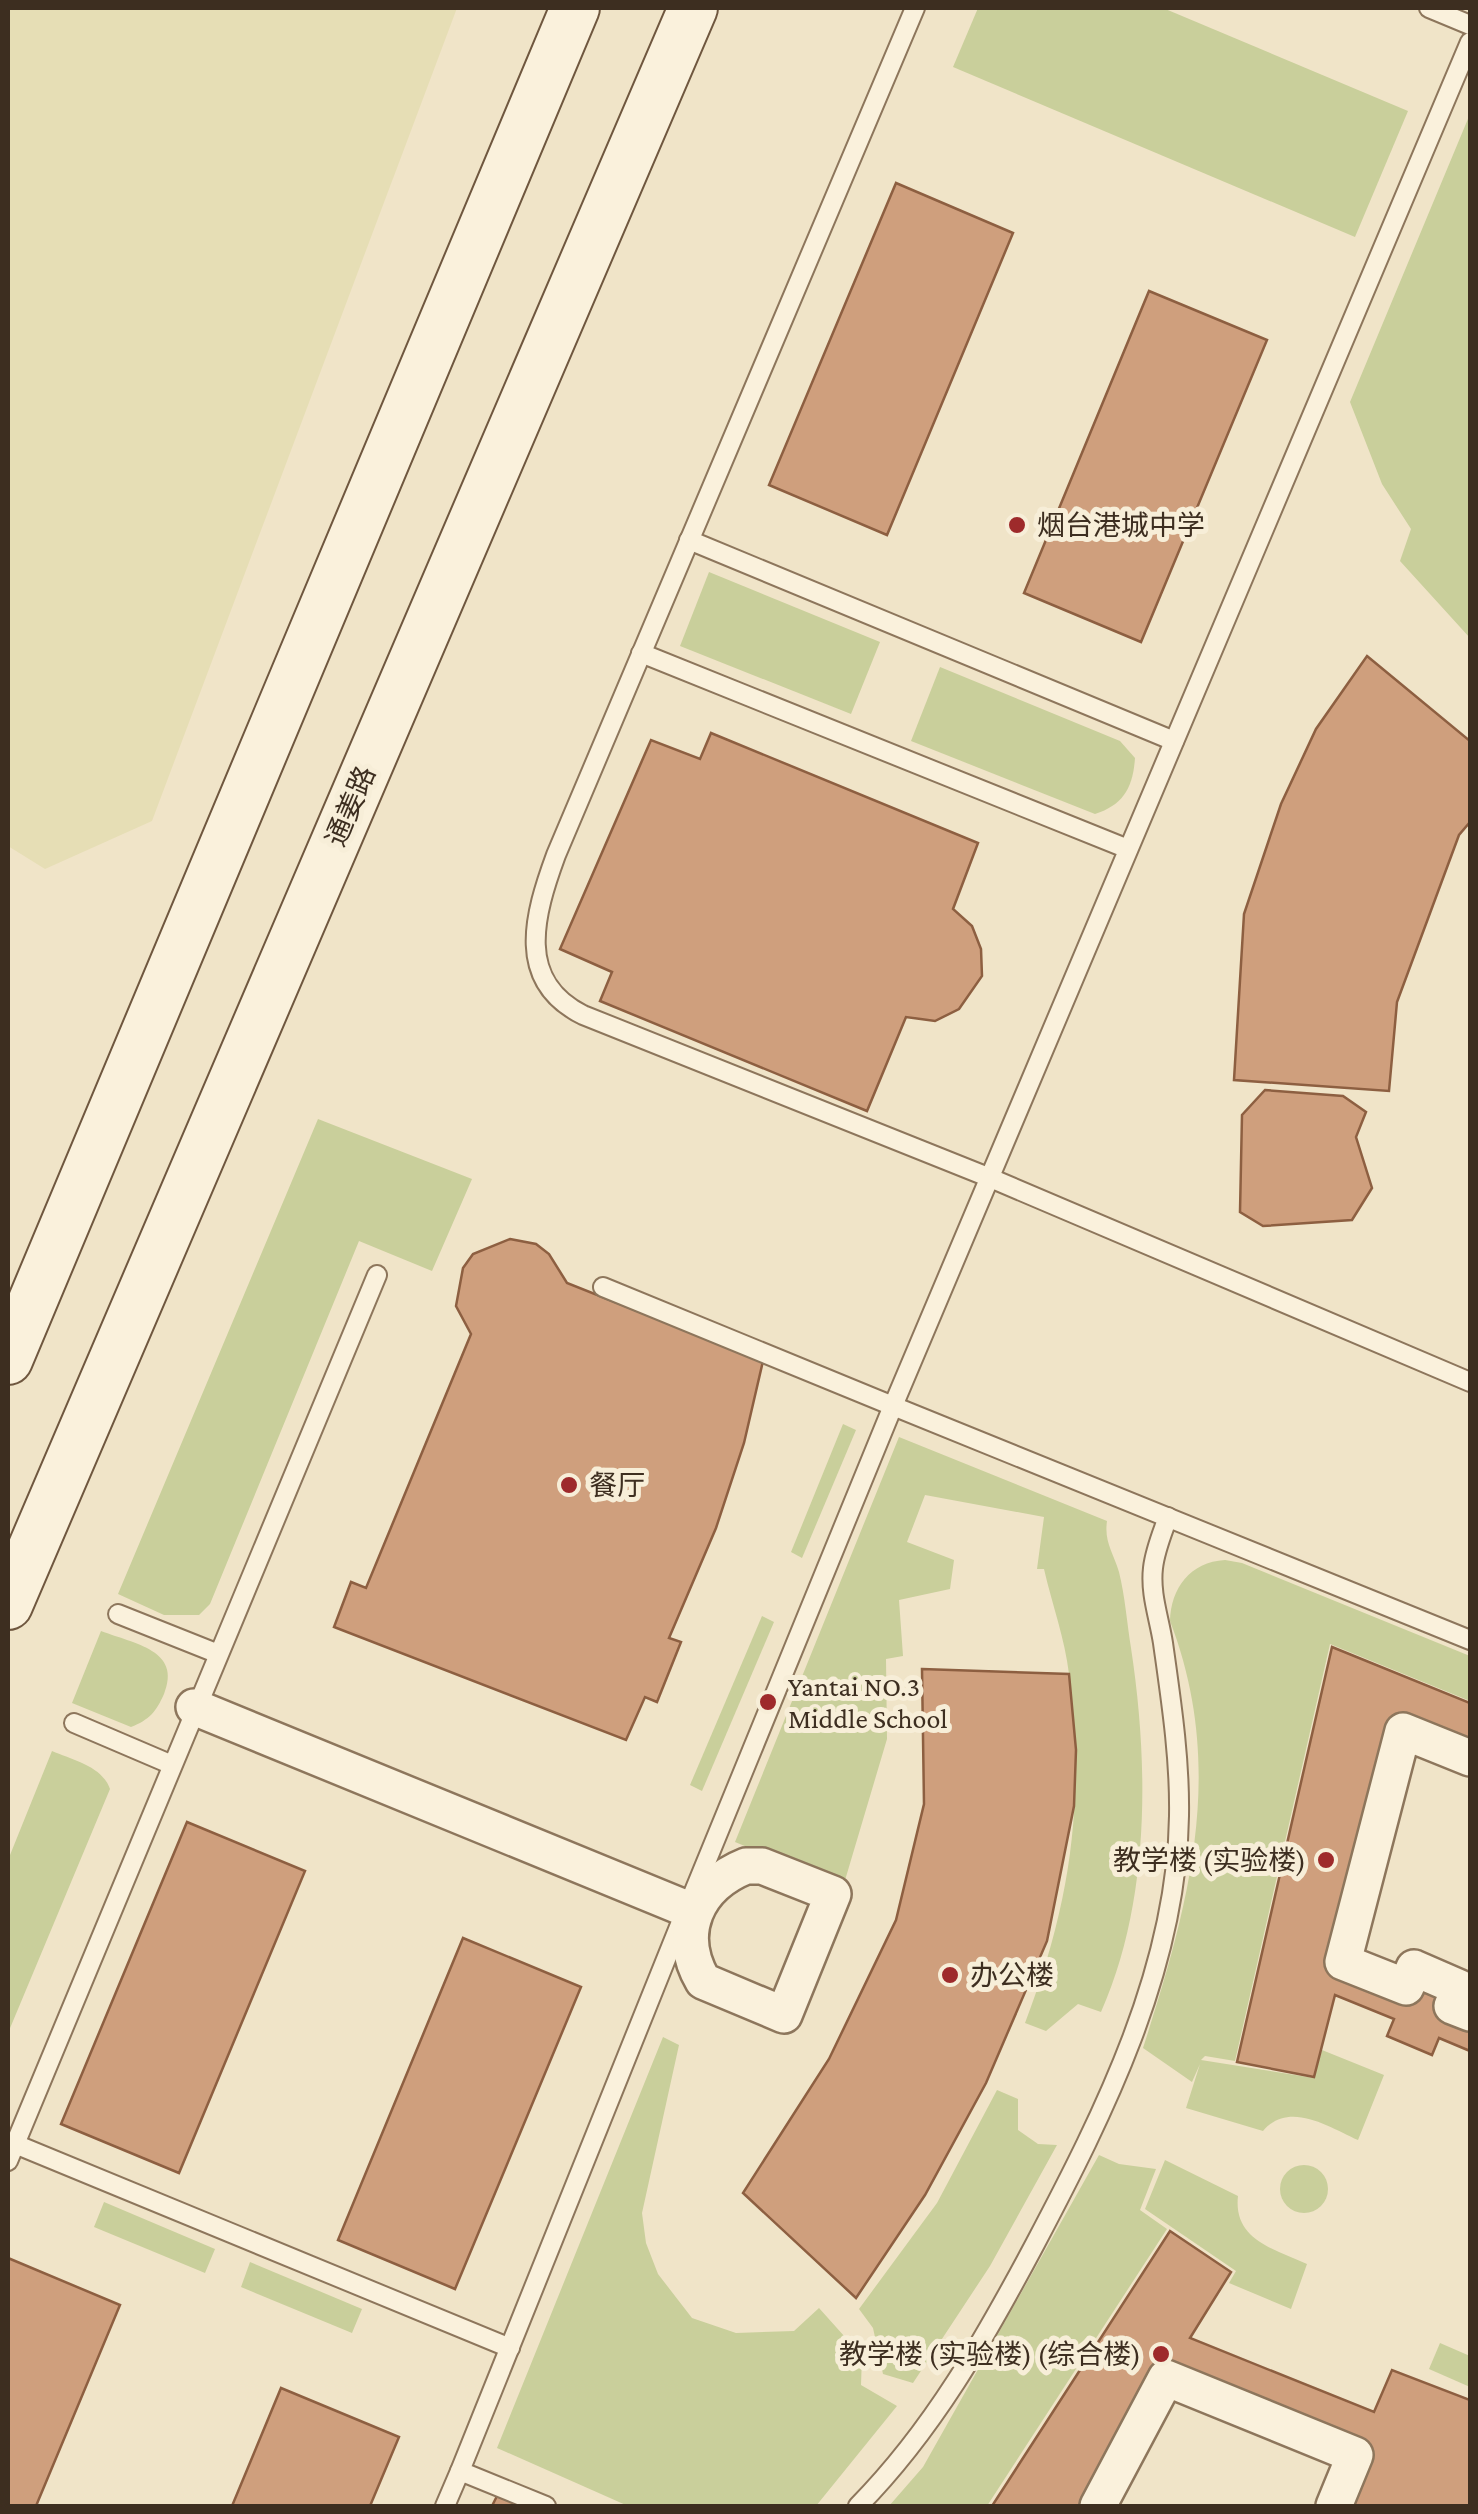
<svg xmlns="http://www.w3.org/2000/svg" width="1478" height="2514" viewBox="0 0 1478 2514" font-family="'Crimson Pro','Noto Sans SC',serif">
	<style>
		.farmland { fill: #e6deb5 }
		.green { fill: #c9cf9b }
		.building { fill: #cf9f7d; stroke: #8d5f41; stroke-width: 2.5 }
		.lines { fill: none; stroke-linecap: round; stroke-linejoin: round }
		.lane-casing { stroke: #8d765c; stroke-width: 22 }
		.street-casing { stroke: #8d765c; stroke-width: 40 }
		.secondary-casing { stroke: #6f573f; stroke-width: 52 }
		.lane { stroke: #faf1dc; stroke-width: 18 }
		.street { stroke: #faf1dc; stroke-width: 35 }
		.secondary { stroke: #faf1dc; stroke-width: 48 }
		.poi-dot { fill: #9e2a2b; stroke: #f7eed8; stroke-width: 4 }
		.labels { text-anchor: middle; stroke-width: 10; stroke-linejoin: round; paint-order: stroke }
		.poi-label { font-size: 28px; fill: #3d2e20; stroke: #f7eed8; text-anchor: start }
		.street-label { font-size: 28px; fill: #3d2e20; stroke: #f7eed8 }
	</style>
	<rect width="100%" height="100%" fill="#f0e4c8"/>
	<polygon class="farmland" points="8,8 457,8 152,821 45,869 8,846"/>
	<g class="green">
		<polygon points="978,8 1163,8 1408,111 1355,237 953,67"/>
		<polygon points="1470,114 1470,638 1400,561 1411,529 1382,484 1350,402"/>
		<polygon points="709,572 880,642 851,714 680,646"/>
		<path d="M940 667 1120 741 1135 758C1133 788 1123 805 1095 814L911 741Z"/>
		<polygon points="318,1119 472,1179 432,1271 359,1241 210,1604 199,1615 164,1615 118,1594"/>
		<polygon points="843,1424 856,1430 802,1558 791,1552"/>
		<path d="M899 1437 1107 1521C1104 1542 1113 1552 1119 1572 1125 1596 1127 1623 1131 1648 1149 1766 1150 1902 1101 2012L1078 2004 1046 2031 1025 2023C1071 1903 1085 1802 1069 1674 1065 1639 1052 1604 1044 1569H1037L1044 1517 925 1495 907 1542 954 1560 950 1589 899 1600 903 1656 886 1659 887 1739 843 1887 735 1842Z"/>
		<path d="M1225 1560 1242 1563 1470 1656V1701L1330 1644 1235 2061 1205 2056 1201 2060 1314 2078 1322 2050 1384 2075 1358 2140C1329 2127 1289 2100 1263 2131L1186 2108 1200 2064 1192 2082 1143 2048C1189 1905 1227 1769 1170 1621 1171 1588 1190 1562 1225 1560Z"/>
		<polygon points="762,1616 774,1622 702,1791 690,1785"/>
		<path d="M101 1631C135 1644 182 1650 164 1694 156 1712 149 1720 131 1727L72 1703Z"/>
		<path d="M52 1751C73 1760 102 1766 110 1789L8 2033V1860Z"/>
		<polygon points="663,2037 679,2045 642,2213 646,2243 658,2274 692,2318 736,2333 794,2331 819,2308 862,2356 861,2385 897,2406 816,2506 628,2506 497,2448"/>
		<polygon points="997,2090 1018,2099 1018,2130 1038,2144 1057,2145 990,2266 913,2383 883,2374 873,2328 859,2309 937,2203"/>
		<polygon points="1099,2155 1119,2164 1156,2169 1140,2210 1167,2229 987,2506 889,2506 923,2467"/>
		<path d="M1165 2160 1238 2196C1233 2240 1274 2249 1307 2264L1291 2309 1229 2283 1236 2271 1145 2209Z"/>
		<circle cx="1304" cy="2189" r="24"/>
		<polygon points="104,2202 215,2249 205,2273 94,2227"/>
		<polygon points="250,2262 362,2309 352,2333 241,2287"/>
		<polygon points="1440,2343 1470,2356 1470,2387 1429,2369"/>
	</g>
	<g class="building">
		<polygon points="896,183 1013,233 887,535 769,485"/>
		<polygon points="1149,291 1267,340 1141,642 1024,593"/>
		<polygon points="1367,656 1470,741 1470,822 1459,835 1397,1002 1389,1091 1234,1080 1244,914 1281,804 1316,729"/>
		<polygon points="711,733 978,843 953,909 972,926 981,949 982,976 959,1009 935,1021 906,1017 867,1111 600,1001 612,972 560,949 651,740 700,759"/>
		<polygon points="1265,1090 1343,1096 1366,1112 1356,1137 1372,1188 1352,1220 1263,1226 1240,1212 1242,1115"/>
		<polygon points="510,1239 536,1244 549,1254 567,1283 763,1361 744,1443 716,1528 669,1638 681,1642 657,1702 645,1697 626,1740 334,1627 351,1582 366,1588 471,1334 456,1306 463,1268 473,1254"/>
		<polygon points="1332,1647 1470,1703 1470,1758 1403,1731 1343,1962 1414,1968 1470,2013 1470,2051 1439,2038 1432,2055 1387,2036 1394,2019 1335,1995 1314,2077 1237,2062"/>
		<polygon points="922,1669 1069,1674 1076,1750 1074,1806 1047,1941 986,2083 925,2195 856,2298 743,2193 829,2059 896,1920 924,1804"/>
		<polygon points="187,1822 305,1871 179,2173 61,2124"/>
		<polygon points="463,1938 581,1987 455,2289 338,2240"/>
		<polygon points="1170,2231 1231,2272 1190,2338 1374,2412 1392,2370 1470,2400 1470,2506 1334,2506 1355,2455 1166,2378 1098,2506 992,2506"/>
		<polygon points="8,2258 120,2305 36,2506 8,2506"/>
		<polygon points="281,2388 399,2437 370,2506 232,2506"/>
		<polygon points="497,2496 523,2506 492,2506"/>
	</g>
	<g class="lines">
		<defs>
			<g id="lane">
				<path d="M915 8 556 855C534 915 515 981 583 1015L988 1177 1470 1382"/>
				<polyline points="1429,8 1470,25"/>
				<polyline points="689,540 1174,741"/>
				<polyline points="641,653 1128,849"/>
				<polyline points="603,1287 893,1406 1470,42"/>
				<polyline points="118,1614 216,1653"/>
				<polyline points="74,1723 170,1764"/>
				<polyline points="693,1894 893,1406 1470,1640"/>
				<polyline points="15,2144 510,2348"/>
				<polyline points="8,2161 377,1275"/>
				<polyline points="445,2506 460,2471"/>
				<polyline points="546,2506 460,2471 681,1922"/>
				<path d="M858 2506C933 2430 985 2338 1035 2244 1104 2113 1177 1968 1179 1816 1180 1758 1171 1700 1163 1643 1159 1617 1150 1594 1153 1568 1155 1550 1162 1534 1168 1517"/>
			</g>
			<g id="street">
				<polyline points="194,1707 687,1909"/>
				<polyline points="1470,1758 1403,1731 1343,1962 1406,1987 1414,1968 1460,1988 1452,2006 1470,2013"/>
				<path d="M746 1866H762L833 1894 784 2015 703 1981C675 1933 696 1886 746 1866Z"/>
				<polyline points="1098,2506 1166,2378 1355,2455 1334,2506"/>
			</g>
			<g id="secondary">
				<polyline points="8,1360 575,8"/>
				<polyline points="8,1605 693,8"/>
			</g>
		</defs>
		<use href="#lane" class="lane-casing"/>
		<use href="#street" class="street-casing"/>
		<use href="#secondary" class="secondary-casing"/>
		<use href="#lane" class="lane"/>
		<use href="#street" class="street"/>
		<use href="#secondary" class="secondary"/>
	</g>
	<g class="poi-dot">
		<circle cx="1017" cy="525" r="10"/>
		<circle cx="569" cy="1485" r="10"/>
		<circle cx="768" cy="1702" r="10"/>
		<circle cx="1326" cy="1860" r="10"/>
		<circle cx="950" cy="1975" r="10"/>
		<circle cx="1161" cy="2354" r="10"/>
	</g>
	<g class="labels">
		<g class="poi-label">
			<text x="1037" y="535">烟台港城中学</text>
			<text x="589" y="1495">餐厅</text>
			<text x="788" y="1696">Yantai NO.3<tspan x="788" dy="32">Middle School</tspan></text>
			<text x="1306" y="1870" text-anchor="end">教学楼 (实验楼)</text>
			<text x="970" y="1985">办公楼</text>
			<text x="1141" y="2364" text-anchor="end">教学楼 (实验楼) (综合楼)</text>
		</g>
		<g class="street-label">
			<text transform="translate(350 806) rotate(-67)" y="10">通姜路</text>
		</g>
	</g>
	<rect width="1478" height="2514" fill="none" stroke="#3d2e20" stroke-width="20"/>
</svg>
